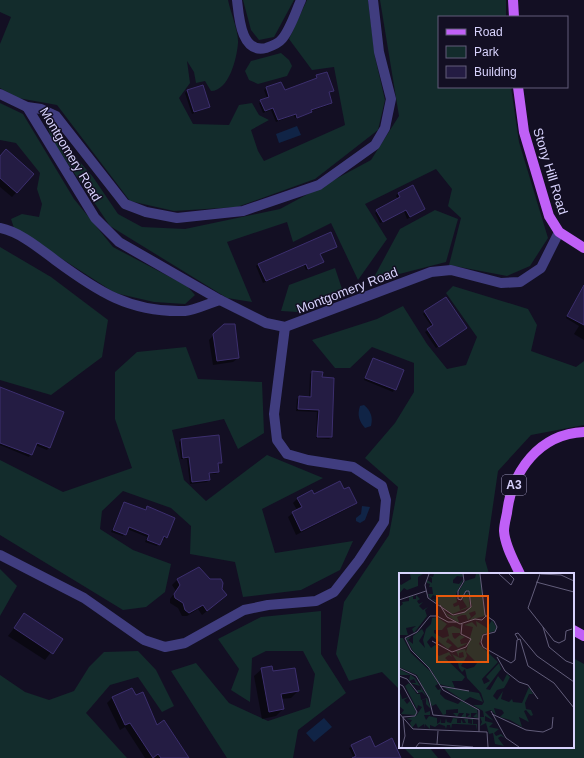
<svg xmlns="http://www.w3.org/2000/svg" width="584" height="758" viewBox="0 0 584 758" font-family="Helvetica,sans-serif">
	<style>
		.green { fill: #132c2c }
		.water { fill: #102446 }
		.shadow { fill: #0007 }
		.building { fill: #241c43; stroke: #3c2f6e }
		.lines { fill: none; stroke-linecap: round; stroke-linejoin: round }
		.street { stroke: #403d7f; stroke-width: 10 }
		.primary { stroke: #c060f7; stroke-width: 10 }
		.labels { text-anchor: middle; stroke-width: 3; stroke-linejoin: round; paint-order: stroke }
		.shield { fill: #130f23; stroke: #9d98bc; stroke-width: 1 }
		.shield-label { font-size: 12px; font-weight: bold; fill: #d8d3fd }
		.street-label { font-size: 13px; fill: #d8d3fd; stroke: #130f23 }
		.inset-road { fill: none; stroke: #625d7a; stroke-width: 1 }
		.view { fill: #e8590c; fill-opacity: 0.15; stroke: #e8590c; stroke-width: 2 }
		.inset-edge { fill: none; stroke: #d8d3fd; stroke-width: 2 }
	</style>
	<rect width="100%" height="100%" fill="#130f23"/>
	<g class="green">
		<path d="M0 0H228C230 11 239 32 238 43 237 58 229 91 211 91L205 81 196 83 194 72 187 61 190 83 179 98 193 124 229 125 239 105 252 103 259 115 269 120 251 130 258 151 264 161 345 125 334 67 312 70 289 39 307 0H368L375 57 385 100 378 130 315 179 237 207 174 211 130 201 57 105 18 98 0 88V44L11 17 0 12Z"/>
		<polygon points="243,0 294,0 274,37 259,40 251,30"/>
		<polygon points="380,0 506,0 506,17 439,17 439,87 511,87 519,142 548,238 530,266 507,276 449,265 461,218 448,206 452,189 436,169 365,204 387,239 358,280 331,223 293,242 287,222 227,242 252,302 227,298 110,226 52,140 46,123 93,177 118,214 142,227 185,229 280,209 371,160 399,116"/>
		<polygon points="281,53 289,60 292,66 287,76 258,84 249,80 245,71 251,61"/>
		<polygon points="0,103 23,114 74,199 113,247 187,286 195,295 185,304 154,302 115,293 14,228 11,219 22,214 39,217 42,204 37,189 40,173 16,143 0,140"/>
		<polygon points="435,210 458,219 446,262 372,281 400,229"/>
		<polygon points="0,247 51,277 108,320 102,357 51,395 0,380"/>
		<polygon points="335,268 343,292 298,312 281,311 289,285"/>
		<polygon points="453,286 528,309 537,325 531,351 576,367 584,361 584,425 531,435 498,471 485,560 489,574 400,574 400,690 382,672 349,681 336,654 344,602 389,535 398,487 365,458 395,423 414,392 414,363 372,347 350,368 335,368 312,340 377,319 403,306 427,344 447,369 466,365 477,337 446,293"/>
		<polygon points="186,347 198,379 262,382 264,433 238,449 224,419 172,430 184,480 206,501 267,455 323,478 262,509 275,553 353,541 340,570 301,590 243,597 235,562 190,554 191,526 171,508 123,491 102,511 100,529 133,550 171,564 165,592 146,607 123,610 0,535 0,460 63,492 132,468 115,419 115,372 137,352"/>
		<polygon points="0,569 17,586 0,616"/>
		<polygon points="321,611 321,654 346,693 298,730 293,758 227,758 171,671 196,663 229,703 268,721 310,707 315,674 303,651 266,651 252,658 250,702 231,690 239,669 218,639 261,617"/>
		<polygon points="138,651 156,670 174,706 162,712 138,677 110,685 86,713 127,758 0,758 0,675 25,692 49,700 74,691 89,667 104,652"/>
		<polygon points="573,658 584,664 584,758 451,758 443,747 573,747"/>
		<polygon points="403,747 429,747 438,758 414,758"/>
	</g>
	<g class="water">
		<polygon points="297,126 301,135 279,143 276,134"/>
		<path d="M364 405C371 411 373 417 371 426L365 428C359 421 357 415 360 406Z"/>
		<polygon points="362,506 370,507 365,520 360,523 356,521 356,518 361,514"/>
		<polygon points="324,718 332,727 314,742 306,733"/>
	</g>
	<g class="shadow">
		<polygon points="317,76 332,91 328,93 331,103 329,105 311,111 310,113 295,118 294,115 276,122 271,110 263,113 259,103 267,98 264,90 267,88 284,92 315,80"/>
		<polygon points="187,91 209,107 192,114 185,93"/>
		<polygon points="0,157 33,174 12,197 0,187"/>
		<polygon points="412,186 424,209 407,219 404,211 380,223 375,213 398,199 396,196 398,193"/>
		<polygon points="336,246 319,254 323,262 320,264 306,270 304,265 263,283 256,266 258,264"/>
		<polygon points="584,285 584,340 574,334 579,326 566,318"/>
		<polygon points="425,312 465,329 436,348 425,332 432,327 423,314"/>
		<polygon points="214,335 238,358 233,362 213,365 209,340"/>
		<polygon points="374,359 402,371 393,392 364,380"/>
		<polygon points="312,372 321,378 331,437 329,439 316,438 317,412 296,411 297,399 299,397 309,398 310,374"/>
		<polygon points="0,389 49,447 47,450 35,445 29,457 0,445"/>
		<polygon points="218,436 221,462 217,464 218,472 216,474 208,474 209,480 207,482 190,484 187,459 181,459 179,442 181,440"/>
		<polygon points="313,496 356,503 351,507 296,535 288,517 297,510 293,503 298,498"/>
		<polygon points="124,503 145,511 147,507 167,537 164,539 162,538 157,546 145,542 147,537 127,529 123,536 111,532"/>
		<polygon points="199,568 210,580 221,600 202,615 198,609 187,616 182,616 178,608 170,603 170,599 176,591 172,585 177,580"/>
		<polygon points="24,615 61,639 45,660 8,636"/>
		<polygon points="262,669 272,673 298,691 291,698 281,699 283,709 276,716 262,719 254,676"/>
		<polygon points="132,689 157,726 187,758 145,758 125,727 120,730 107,703 112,698"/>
		<polygon points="370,738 375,748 400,758 354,758 349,748"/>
	</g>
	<g class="building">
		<polygon points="327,72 334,91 329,92 332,103 311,110 312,112 297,118 296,114 278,120 273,108 265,111 260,100 269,97 266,87 281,82 285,90 317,78 316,75"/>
		<polygon points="203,85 210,107 194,112 187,90"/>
		<polygon points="6,149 34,174 17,193 0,178 0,156"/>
		<polygon points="413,185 425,209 410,217 406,210 383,222 376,210 400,197 398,193"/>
		<polygon points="331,232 337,247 320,254 324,262 308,269 306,264 266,281 258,264"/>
		<polygon points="584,285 584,325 567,316"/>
		<polygon points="446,297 467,328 439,347 427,329 433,325 424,311"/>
		<polygon points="224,324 235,324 239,358 217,361 213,334"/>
		<polygon points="373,358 404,370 396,390 365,378"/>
		<polygon points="312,371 323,372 322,377 334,378 332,437 317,437 319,410 298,409 299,396 311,397"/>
		<polygon points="0,387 64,412 50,448 37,443 32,455 0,443"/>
		<polygon points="219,435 222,463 218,463 219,472 209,473 210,480 192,482 189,457 183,458 181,439"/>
		<polygon points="340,481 344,489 349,487 357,503 301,531 292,512 302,507 297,498 312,490 314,494"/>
		<polygon points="124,502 146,510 147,506 175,518 167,538 164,536 160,545 147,540 149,535 129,527 126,535 113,530"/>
		<polygon points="199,567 210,579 221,579 223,583 222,589 227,595 207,611 203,605 189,613 185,610 183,603 175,598 174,594 180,585 177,579"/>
		<polygon points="24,613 63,639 53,654 14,628"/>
		<polygon points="272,666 273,671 295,668 299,691 281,694 284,709 269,712 261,668"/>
		<polygon points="132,688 136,695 143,692 157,725 164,720 189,758 161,758 158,754 153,758 130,723 125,725 112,697"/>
		<polygon points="370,736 375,747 392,738 401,758 352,758 356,756 351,745"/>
	</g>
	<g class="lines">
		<g class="street">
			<path d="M237 0C239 17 241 54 266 48 272 46 278 44 282 39 290 30 296 11 301 0"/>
			<polyline points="0,94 27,107 41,109 56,116 125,204 146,212 177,218 243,211 319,185 375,145 385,128 391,99 379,52 373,0"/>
			<polyline points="27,107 95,218 119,242 220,300 266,323 285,327 431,272 451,270 501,283 520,282 541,268 559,232"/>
			<path d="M0 228C20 232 39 248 55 260 97 291 130 313 185 311 196 310 209 303 220 300"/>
			<polyline points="0,555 84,598 144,640 165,647 185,643 244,610 268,605 316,601 334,592 359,560 384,522 386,500 382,486 353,467 308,460 287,454 277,440 274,414 285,327"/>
		</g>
		<g class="primary">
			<polyline points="513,0 514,17"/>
			<polyline points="518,87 524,132 549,216 559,232 584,248"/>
			<path d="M520 574C514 561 505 546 504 531 504 525 506 518 507 513 512 471 539 434 584 432"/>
			<polyline points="573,630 584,636"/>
		</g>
	</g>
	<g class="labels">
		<rect class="shield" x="502" y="475" width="24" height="20" rx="3"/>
		<g class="shield-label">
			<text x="514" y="489">A3</text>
		</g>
		<g class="street-label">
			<text transform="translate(71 154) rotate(59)" y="5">Montgomery Road</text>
			<text transform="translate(551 171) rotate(73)" y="5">Stony Hill Road</text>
			<text transform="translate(347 290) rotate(-21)" y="5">Montgomery Road</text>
		</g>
	</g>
	<g transform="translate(399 573)">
		<rect width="175" height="175" fill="#130f23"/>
		<path d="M11 1H24L19 4V13L8 17 5 15 0 21V10L2 12 12 6ZM35 1H63L65 4 58 3 54 7V10L60 11 65 5 57 21 58 29 54 31 55 34 60 32 61 37 68 34 63 26 69 18 71 34 53 41 33 26 38 27 39 24 34 22 31 26 29 21H34L33 14H30L31 11 28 10V7L33 10V5L30 3 34 4ZM77 1H81L86 43 70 47 77 41 76 38 70 40 72 44 69 47 67 42H63L58 44 60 49H58L48 42 43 35 48 41 54 43 62 41 73 33 69 17 62 26 60 18 66 8 76 5ZM17 22 21 26 18 28 20 31 24 29 20 33 24 37 29 34 26 37 28 43 15 60 13 56 17 53 7 55 9 62H0V34L4 31 3 29 10 28V24L14 23V26H17ZM38 44 48 51 43 57H35V60L44 65 50 63 48 55 54 53 61 56V60H53L54 64 56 66 61 62 66 64 61 67 62 71 69 70 59 75 49 65 47 69 53 72 49 76 33 63 28 69 32 75 36 72 40 74 37 79 40 83 50 79 53 84 50 82 46 85 66 104 63 108H53L56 115 40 111 33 98 14 78 7 65 12 64 9 67 14 71V63L23 56 25 60 20 68 26 75 24 67 27 56 32 51 33 45ZM93 47 97 54 96 58 84 61 80 71 99 89 83 106 85 111 91 108 87 104 100 90 102 96 87 116 91 117 99 103 104 109 108 101 111 104 108 110 105 115 98 117 94 123 98 127 104 118 102 126 110 129 113 126 114 129 123 130 130 114 134 121H130L126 130 127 136 132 137 134 142 132 143 127 137 125 138 130 149 120 144 123 154 111 147 101 144 105 140 103 137 95 135 97 142 92 137 86 139 95 148 86 143V148L94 150 90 154 100 156 95 160 97 163 102 161 106 165 102 163 99 165 105 173 96 171 94 160 90 161 87 150 81 153 83 149 81 144H85L84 138 74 132H83L85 129 82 120 68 105 66 96 63 99 60 95 59 90 53 81 61 85 65 84 64 79 60 80V84L57 78 66 76 68 83 62 93 68 96 75 94 78 90 67 79 74 54 65 52 73 49 78 54 77 48 88 55ZM0 65H4L12 80 33 100 39 111 36 113 39 117 42 116 41 121 46 126 59 131 62 128 78 136 79 145 74 144 78 140H72V144H68L71 141 67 140V144H62L65 140H60L58 144 54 140H59V136L47 137V141L44 142 37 131 33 133 18 102 0 94ZM0 96 12 102 16 105 28 124 23 119 19 120 18 117H22L21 113 11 110H17L15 106 10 108 11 102H0ZM10 110 18 121H21L22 127 28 125 32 136 27 131V126L23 127 26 140 31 138V142H25L27 147 30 143 38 145V151L41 149V145L42 150H46L47 145 48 149 52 150 54 145 61 146H58V150H62V146L64 150H67L65 146H69V150L73 151V147L70 146H74V151H78V157L77 152 57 151H53L52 156 51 152H48L47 156 46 153 40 151 36 154 31 152V156L26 151 25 155V151L19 155 17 150 13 155 11 150 13 147 7 146 17 143 23 134 19 132 18 136 6 113ZM44 114 80 120 84 129 71 124 65 128ZM3 115 0 118 2 122 3 126 10 124 5 127 8 131 11 128 18 140 16 142 2 141 5 137 0 133V116Z" fill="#132c2c"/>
		<path class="inset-road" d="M30 1 26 12 29 25 54 42 66 39 72 34 70 18H67L62 27 59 26V18L65 8 64 1M81 1 86 42 95 48 98 54 96 59 84 62 82 69 84 74 112 90 116 87 118 67 121 66 129 93 155 110 175 135M100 1 112 12 115 6 110 1M141 1 129 35 144 54 150 74 167 88 175 91M142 1 162 2 175 8M137 9 175 19M0 27 27 18M41 32 48 44 61 51 76 46 83 47 87 43M57 49H49L38 43H31L18 59 6 65 12 77 30 95 44 117 80 137V159M144 54 155 68 160 70 166 67 167 58 173 56M119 66 116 61 119 60 138 83 175 109M33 68 53 79 67 74 72 66 62 61 63 51M98 84 106 98 120 109 129 112 139 126M0 95 17 103 30 125 34 142 80 146M0 103 8 106 19 120M0 111 4 113 18 139 16 143 4 144M41 113 70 118M92 138 107 165 120 174M0 140 14 156 88 159 89 174M93 141 127 157 144 159 153 155 154 144M38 171 39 158M3 174 6 163 4 144M17 174 20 170 74 174"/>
		<path class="view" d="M38 23H89V89H38Z"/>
		<rect width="175" height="175" class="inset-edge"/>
	</g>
	<rect x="438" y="16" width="130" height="72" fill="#130f23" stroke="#625d7a"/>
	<rect x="446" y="29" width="20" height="6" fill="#c060f7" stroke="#625d7a"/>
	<text x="474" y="36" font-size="12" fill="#d8d3fd">Road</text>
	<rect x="446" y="46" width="20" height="12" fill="#132c2c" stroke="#625d7a"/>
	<text x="474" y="56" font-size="12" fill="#d8d3fd">Park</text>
	<rect x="446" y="66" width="20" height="12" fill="#241c43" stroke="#625d7a"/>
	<text x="474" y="76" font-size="12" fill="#d8d3fd">Building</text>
</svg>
